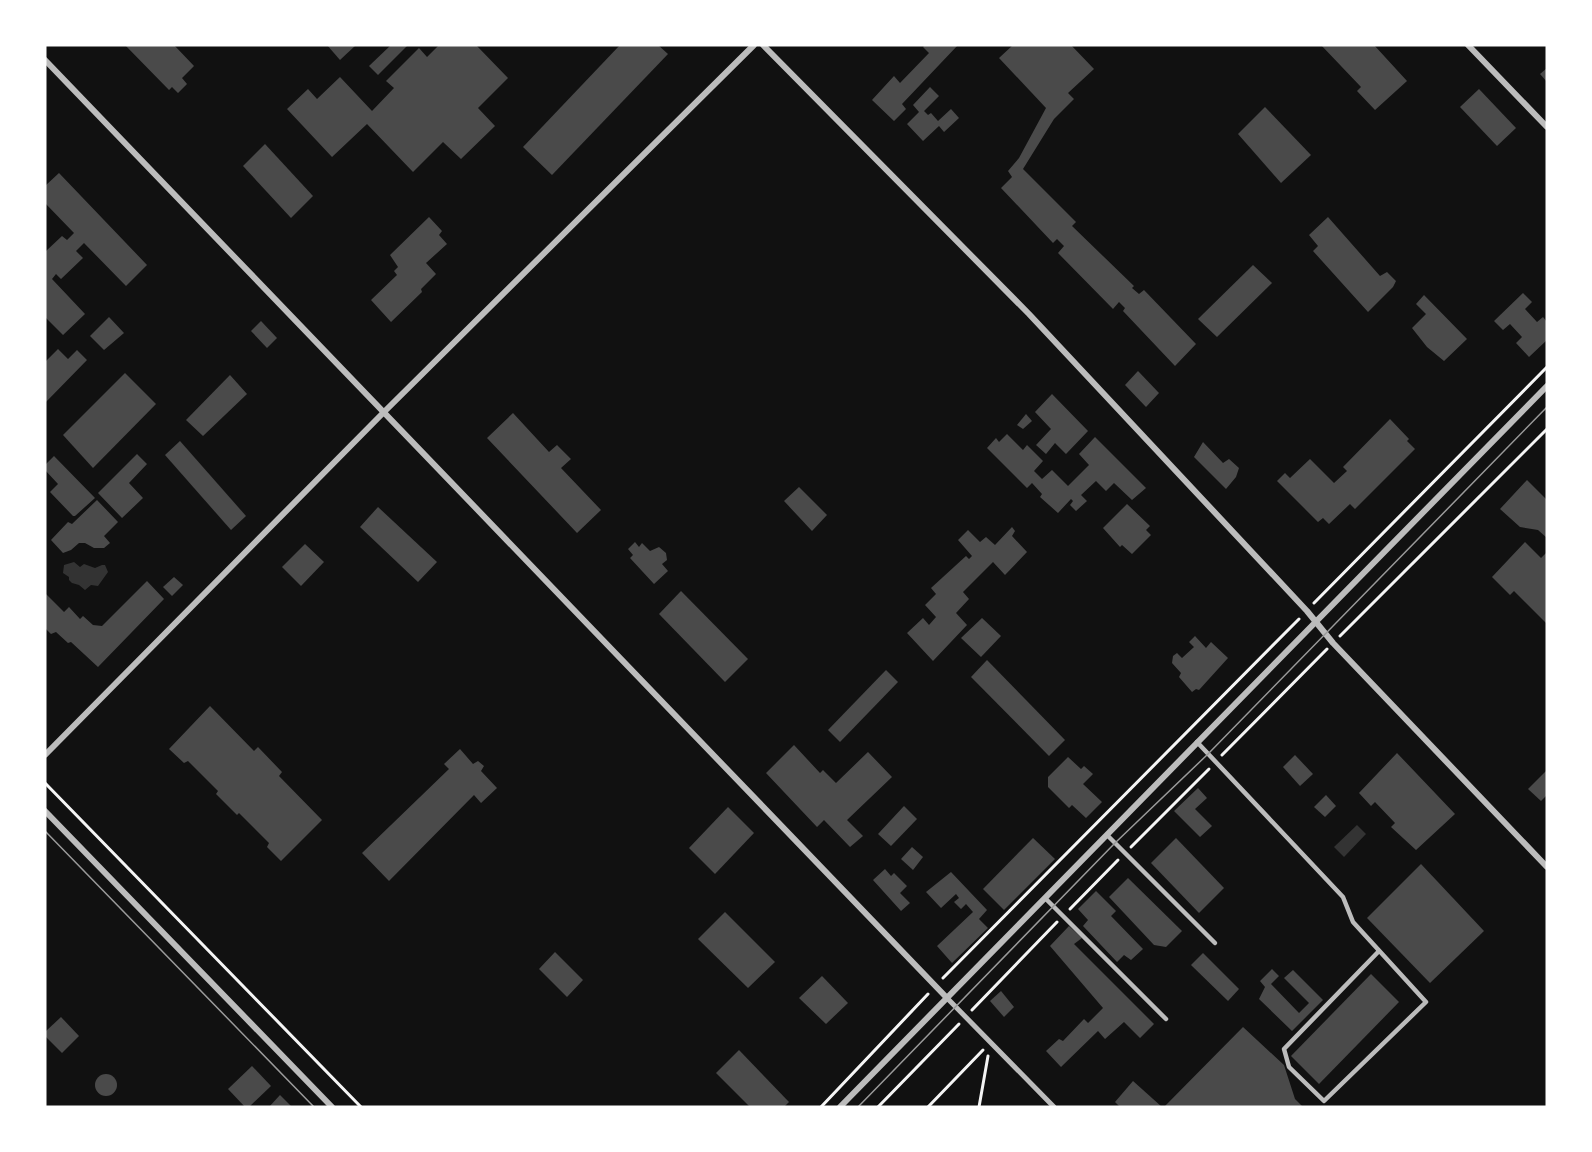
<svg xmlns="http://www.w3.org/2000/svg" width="1592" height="1152" viewBox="0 0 1592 1152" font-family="'Golos Text',sans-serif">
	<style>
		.water { fill: #333 }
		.building { fill: #4a4a4a }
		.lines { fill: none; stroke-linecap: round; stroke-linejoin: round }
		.path { stroke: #f5f5f5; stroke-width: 3 }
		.service { stroke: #bcbcbc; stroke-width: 4.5 }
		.pedestrian { stroke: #bcbcbc; stroke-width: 5 }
		.minor { stroke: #bcbcbc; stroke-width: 6 }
		.tram { stroke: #9a9a9a; stroke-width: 1.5 }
	</style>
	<rect width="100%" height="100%" fill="#111"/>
	<g class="water">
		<polygon points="74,562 80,567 84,564 95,568 102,565 105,565 108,572 98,586 91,585 85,590 79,585 72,583 69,580 69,577 63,573 64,565"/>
		<polygon points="1357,825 1366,834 1344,857 1334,847"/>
	</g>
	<g class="building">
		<polygon points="125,45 174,45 194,66 182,78 187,84 178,93 172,87 169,90"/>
		<polygon points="327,45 356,45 340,60"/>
		<polygon points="391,45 408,45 378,75 369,66"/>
		<polygon points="439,45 476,45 508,78 478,108 495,126 461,159 443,142 413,172 367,124 332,157 287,109 308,89 317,99 340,77 372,111 394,88 386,81 419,48 427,57"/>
		<polygon points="620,45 658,45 668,54 552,175 523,147"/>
		<polygon points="925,45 958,45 902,104 906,109 894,121 872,100 894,76 900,83 929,53 923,47"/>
		<polygon points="1013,45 1071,45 1094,69 1068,93 1074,99 1054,119 1023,169 1076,222 1072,226 1134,286 1132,288 1139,294 1144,290 1196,344 1175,366 1123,311 1125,308 1119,302 1113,309 1058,253 1064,246 1057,239 1053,243 1001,188 1012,177 1008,171 1019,158 1046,108 999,58"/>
		<polygon points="1321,45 1374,45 1407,81 1375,110 1357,91 1361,87"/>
		<polygon points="1547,68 1547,82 1540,74"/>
		<polygon points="930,87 939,96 924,111 928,115 931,113 938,121 951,109 959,118 944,132 939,126 923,141 907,124 919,112 913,105"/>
		<polygon points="1479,89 1516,128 1497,146 1460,107"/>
		<polygon points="1265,107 1311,155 1281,183 1238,134"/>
		<polygon points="265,144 313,196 291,218 243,166"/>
		<polygon points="59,173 147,265 126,286 84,243 76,251 83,258 61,279 56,274 52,279 85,314 63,335 45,317 45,252 62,236 67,240 74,233 45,203 45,186"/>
		<polygon points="429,217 442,231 439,235 447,244 426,263 436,274 421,289 422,292 391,322 371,300 397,275 394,271 398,267 390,255"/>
		<polygon points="1328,217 1380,276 1387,272 1396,281 1393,287 1368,312 1313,251 1318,246 1309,235"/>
		<polygon points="1253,265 1272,283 1217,337 1198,319"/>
		<polygon points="1523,293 1532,302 1525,309 1537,322 1543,317 1547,322 1547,340 1529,357 1516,343 1522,337 1510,324 1503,330 1494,321"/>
		<polygon points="1424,295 1467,339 1444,361 1427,347 1412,328 1426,314 1416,304"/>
		<polygon points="109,317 124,333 104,350 90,336"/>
		<polygon points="261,321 277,338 267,348 251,331"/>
		<polygon points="58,349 68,359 77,350 87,360 45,403 45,362"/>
		<polygon points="1138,371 1159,393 1146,407 1125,385"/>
		<polygon points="125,373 156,404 93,468 63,435"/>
		<polygon points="230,375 247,394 203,436 186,420"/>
		<polygon points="1052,394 1088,431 1066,454 1055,443 1046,454 1036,445 1051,429 1035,412"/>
		<polygon points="513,413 549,452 557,445 571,459 561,468 601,510 577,533 487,438"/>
		<polygon points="1026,414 1032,421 1023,429 1017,425"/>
		<polygon points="1390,419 1409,439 1407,441 1415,449 1355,509 1350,504 1329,524 1323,518 1318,522 1277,481 1285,473 1290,478 1310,459 1334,483 1347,471 1343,467"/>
		<polygon points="1007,434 1023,450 1027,445 1043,461 1034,471 1042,479 1052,470 1068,486 1089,465 1079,454 1095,437 1146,488 1132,500 1114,483 1106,491 1096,481 1081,495 1087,501 1076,511 1070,505 1073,501 1071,499 1058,513 1040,497 1042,494 1032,483 1027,488 987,448 996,438 999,442"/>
		<polygon points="180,441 246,516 231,530 165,455"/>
		<polygon points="1203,442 1223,463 1229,459 1239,468 1236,477 1226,489 1194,457"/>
		<polygon points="137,454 147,464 129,483 143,498 122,518 98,493"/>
		<polygon points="54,456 95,498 75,516 73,516 50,492 58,484 45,470 45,465"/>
		<polygon points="1527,480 1547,500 1547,538 1538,530 1520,527 1500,509"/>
		<polygon points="799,487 827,515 812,531 784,501"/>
		<polygon points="97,500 118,522 104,536 110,543 104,548 94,548 85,543 79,543 71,550 63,553 51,540 68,522 72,524"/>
		<polygon points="1127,504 1150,526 1146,530 1151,535 1132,554 1122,545 1120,547 1103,528"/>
		<polygon points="378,507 437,562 418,582 360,527"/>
		<polygon points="1012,527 1015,531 1012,536 1027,552 1005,575 993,562 963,592 969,599 956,613 967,625 933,661 907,633 923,618 929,625 936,617 925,605 936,594 931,588 966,556 969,559 972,556 958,540 968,530 980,542 986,537 995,545"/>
		<polygon points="635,542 639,547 642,543 650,551 659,547 666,553 667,560 662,564 668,571 654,584 630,558 633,555 628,549"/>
		<polygon points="1525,542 1541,558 1547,552 1547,624 1514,591 1510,595 1492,577"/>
		<polygon points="305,544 324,562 301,586 282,567"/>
		<polygon points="174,577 183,585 172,596 163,587"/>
		<polygon points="147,581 164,599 98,667 71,642 68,643 56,632 51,634 45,628 45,593 64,612 69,607 80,619 83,616 93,625 102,626"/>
		<polygon points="681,591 748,659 725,682 659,614"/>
		<polygon points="982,618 1001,636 981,657 961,638"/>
		<polygon points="1195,636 1206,648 1211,642 1228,658 1199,690 1196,689 1192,692 1179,677 1181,673 1172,663 1173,656 1177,653 1182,658 1194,647 1189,642"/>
		<polygon points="987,660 1065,740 1049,756 971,677"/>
		<polygon points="886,670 898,682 840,742 828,730"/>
		<polygon points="210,706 254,751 258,747 282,772 279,776 322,820 281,861 267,847 269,843 239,813 237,815 216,794 218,791 188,761 184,763 169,749"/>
		<polygon points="794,745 820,773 823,770 836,783 868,752 892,777 847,820 863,836 850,847 824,820 817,827 766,773"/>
		<polygon points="460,749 473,764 478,761 484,766 481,771 497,788 481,803 474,795 389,881 362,853 449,769 444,764"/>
		<polygon points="1397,753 1455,814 1416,850 1391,827 1395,823 1375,802 1371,806 1359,793"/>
		<polygon points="1295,755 1313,774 1300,786 1283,767"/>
		<polygon points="1068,757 1081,769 1084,766 1093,774 1083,784 1102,802 1086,818 1072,805 1069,808 1048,787 1048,777"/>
		<polygon points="1547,770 1547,795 1541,801 1528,789"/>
		<polygon points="1198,788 1207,798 1195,809 1212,826 1200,837 1174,811"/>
		<polygon points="1326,795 1336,806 1325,817 1314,807"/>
		<polygon points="904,806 917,819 891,846 878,834"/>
		<polygon points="728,807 754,833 715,874 689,848"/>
		<polygon points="1033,838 1055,859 1004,910 983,889"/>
		<polygon points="1176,838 1224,888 1199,913 1151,863"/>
		<polygon points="912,847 923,857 913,870 901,859"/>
		<polygon points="1421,864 1484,931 1430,983 1367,918"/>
		<polygon points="885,869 891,876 894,873 907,886 900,893 910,903 901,911 873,880"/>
		<polygon points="951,872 987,910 979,919 988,928 952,963 937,946 973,912 966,904 961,909 954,902 959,898 956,894 941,908 926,892"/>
		<polygon points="1128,878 1182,931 1166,947 1154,945 1109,897"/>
		<polygon points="1096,891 1116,911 1111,916 1143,949 1131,960 1124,955 1117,962 1083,926 1088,920 1078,909"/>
		<polygon points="725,912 775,962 748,988 698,939"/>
		<polygon points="1069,926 1082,938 1074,944 1154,1024 1140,1038 1124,1022 1105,1039 1098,1031 1061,1067 1046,1051 1059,1039 1063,1041 1084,1019 1088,1023 1103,1008 1050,946"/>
		<polygon points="555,952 583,980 567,997 539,969"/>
		<polygon points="1203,953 1239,989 1228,1001 1191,965"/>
		<polygon points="1272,969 1279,976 1271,984 1299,1013 1309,1003 1284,978 1293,970 1323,1000 1292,1031 1259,999 1265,987 1260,981"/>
		<polygon points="1371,974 1399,1002 1319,1084 1291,1056"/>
		<polygon points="822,976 848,1003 826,1024 799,998"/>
		<polygon points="1001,991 1014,1007 1004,1017 990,1001"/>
		<polygon points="61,1017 79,1036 62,1053 45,1036 45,1032"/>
		<polygon points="1243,1027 1284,1065 1295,1099 1303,1107 1164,1107"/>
		<polygon points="739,1050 789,1102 784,1107 750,1107 716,1073"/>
		<polygon points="252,1066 271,1086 249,1107 245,1107 228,1089"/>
		<circle cx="106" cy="1085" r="11"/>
		<polygon points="1133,1081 1162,1107 1120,1107 1115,1102"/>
		<polygon points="280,1095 292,1107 269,1107"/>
	</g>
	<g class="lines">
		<g class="path">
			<polyline points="1314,603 1547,367"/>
			<polyline points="1340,636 1547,429"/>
			<polyline points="1222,755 1327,649"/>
			<polyline points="45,783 361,1107"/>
			<polyline points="1131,847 1209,769"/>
			<polyline points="1070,909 1118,860"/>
			<polyline points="943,978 1299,619"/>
			<polyline points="972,1010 1057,922"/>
			<polyline points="821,1107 928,994"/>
			<polyline points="878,1107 959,1024"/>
			<polyline points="928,1107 983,1050"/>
			<polyline points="979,1107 988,1056"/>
		</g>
		<g class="service">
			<polyline points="1197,742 1343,897 1353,922 1426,1002 1324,1101 1289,1067 1284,1049 1379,951"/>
			<polyline points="1108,836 1215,943"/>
			<polyline points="1046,899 1166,1019"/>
		</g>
		<polyline class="pedestrian" points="947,998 1054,1107"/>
		<g class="minor">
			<polyline points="763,45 1029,314 1307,611 1333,643 1547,867"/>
			<polyline points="1468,45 1547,127"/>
			<polyline points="45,60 947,998"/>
			<polyline points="45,755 383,413 754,45"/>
			<polyline points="45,811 332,1107"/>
			<polyline points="840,1107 1547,386"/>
		</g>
		<g class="tram">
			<polyline points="45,831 314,1107"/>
			<polyline points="858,1107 1115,843 1208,754 1547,407"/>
		</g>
	</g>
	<rect width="1592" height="1152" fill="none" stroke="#ffffff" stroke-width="93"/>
</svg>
